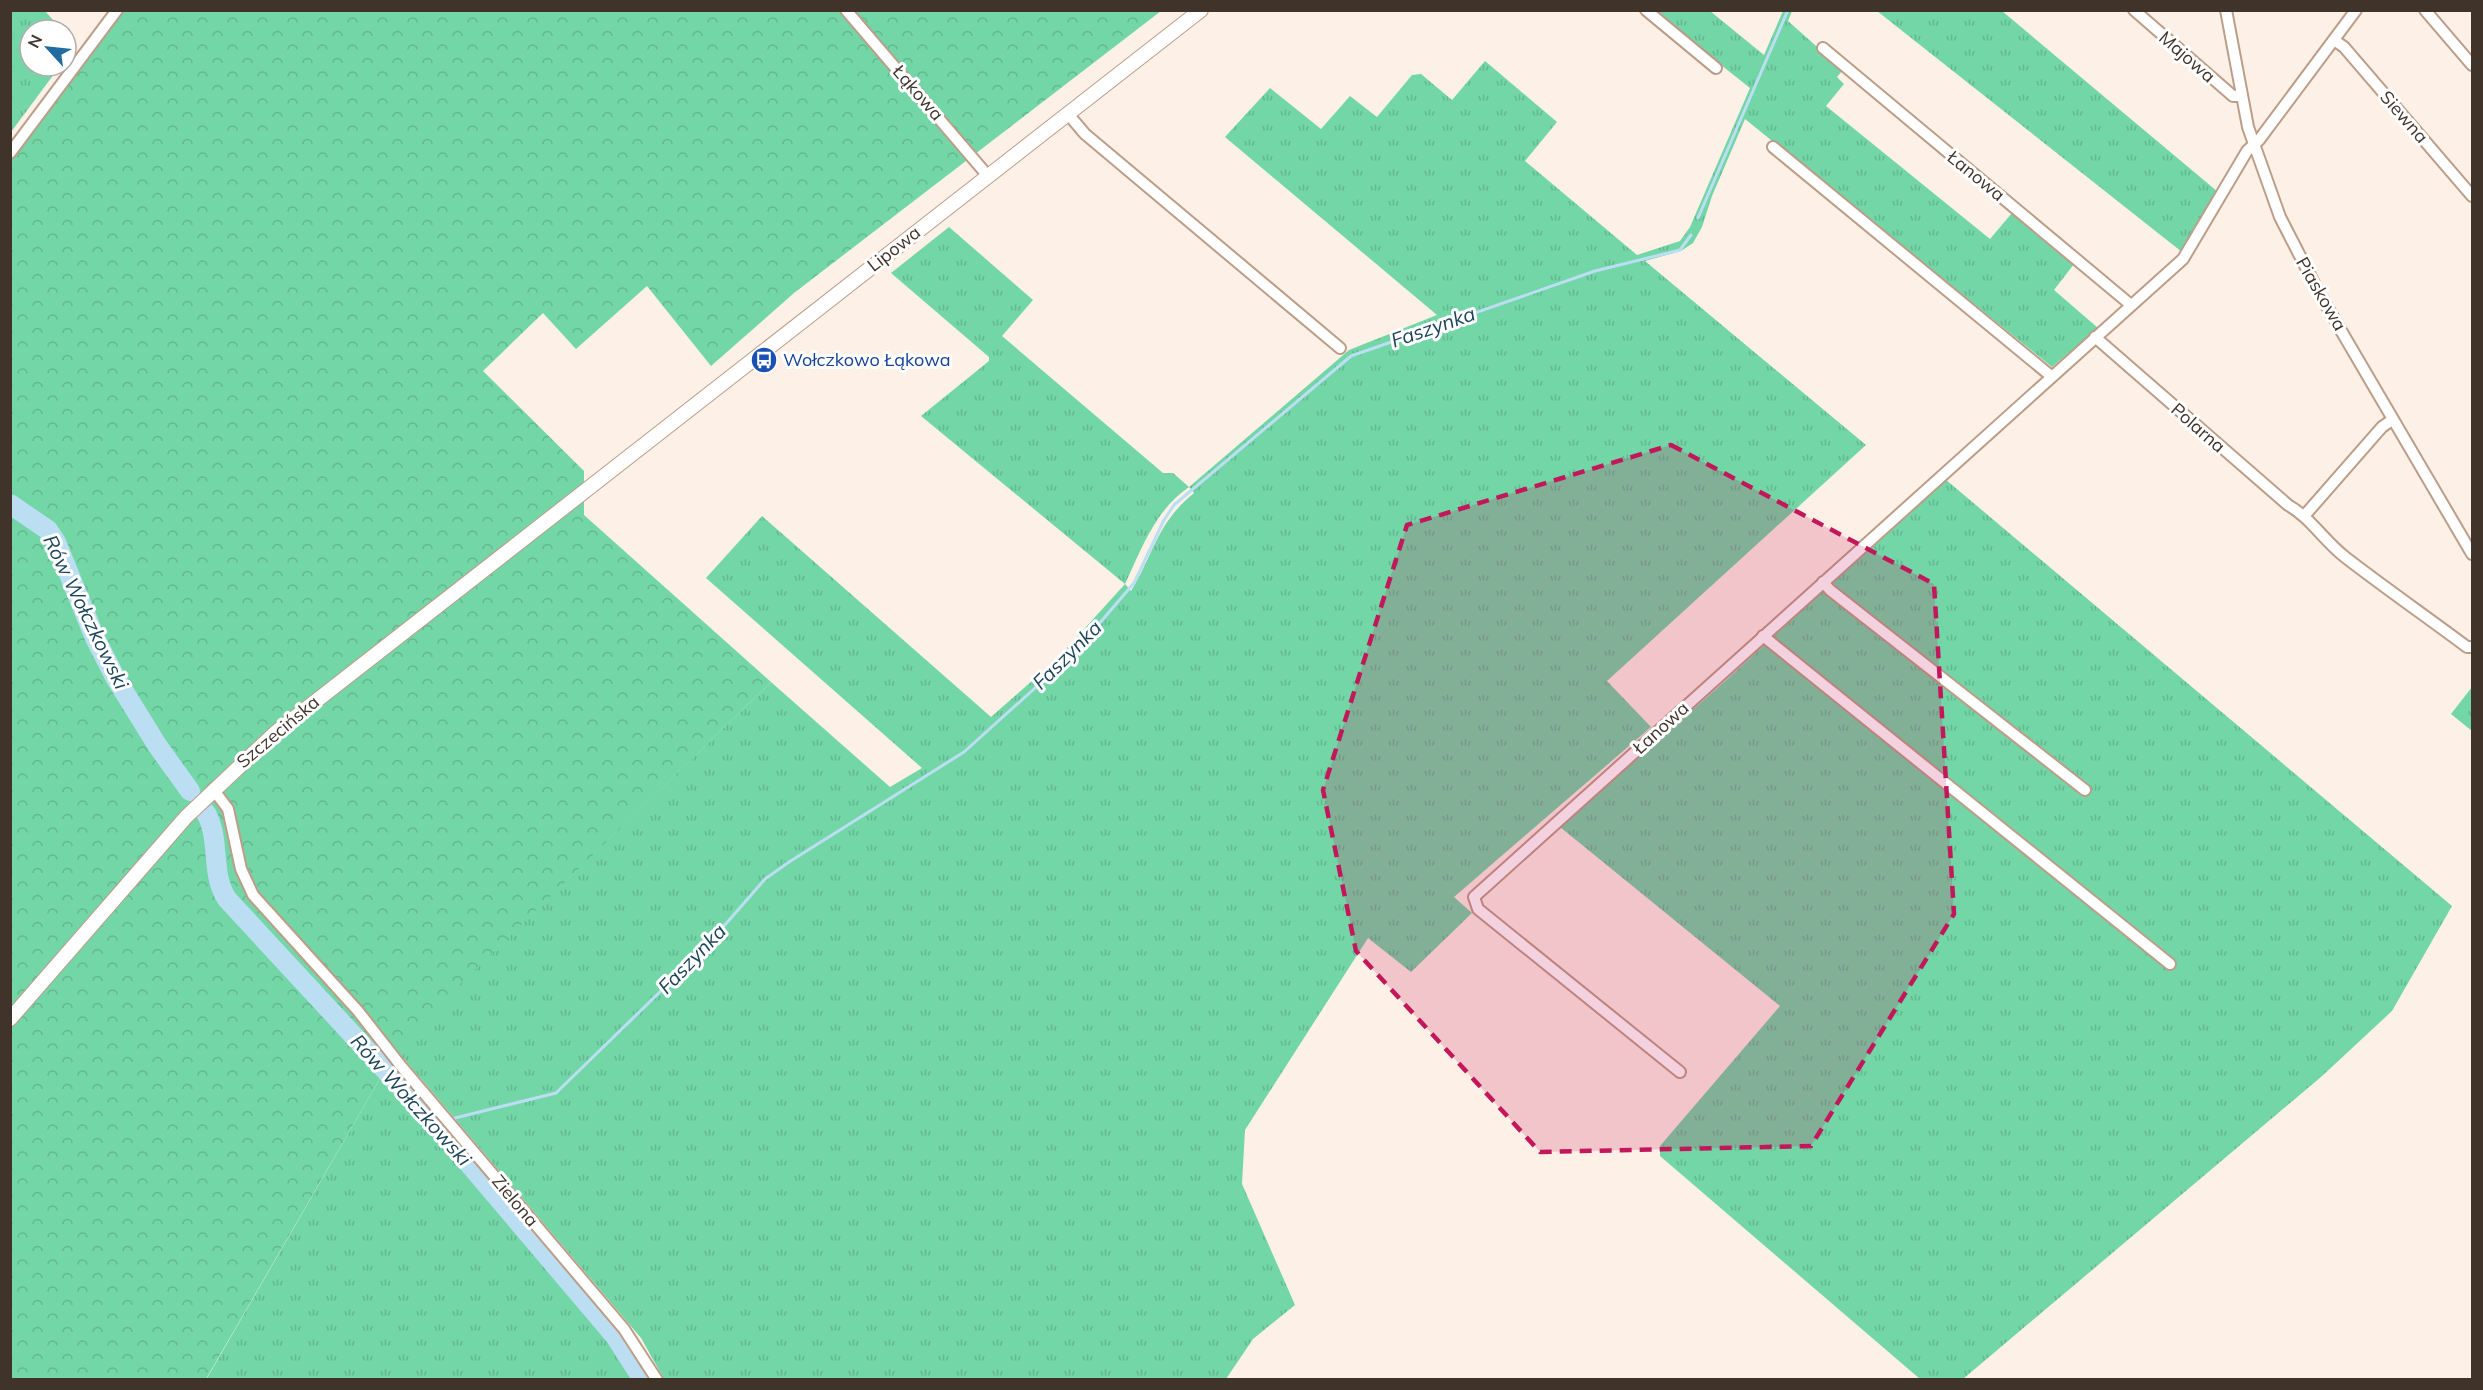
<svg xmlns="http://www.w3.org/2000/svg" width="2483" height="1390" viewBox="0 0 2483 1390" font-family="Mulish,sans-serif">
	<style>
		.grass { fill: url(#grass-tufts); fill-rule: evenodd }
		.forest { fill: url(#forest-crowns) }
		.lines { fill: none; stroke-linecap: round; stroke-linejoin: round }
		.stream { stroke: #bbdef3; stroke-width: 3 }
		.river { stroke: #bbdef3; stroke-width: 20 }
		.minor-casing { stroke: #bc9e88; stroke-width: 14 }
		.tertiary-casing { stroke: #bc9e88; stroke-width: 16 }
		.minor { stroke: #fff; stroke-width: 10 }
		.tertiary { stroke: #fff; stroke-width: 14 }
		.marked { fill: #c2185b; fill-opacity: 0.2; stroke: #c2185b; stroke-width: 4.5; stroke-dasharray: 12 8; stroke-linejoin: round }
		.labels { text-anchor: middle; stroke-width: 6; stroke-linejoin: round; paint-order: stroke }
		.street-label { font-size: 18px; fill: #3f332a; stroke: #fff }
		.transit-label { font-size: 18px; fill: #164399; stroke: #fff; text-anchor: start }
		.water-label { font-size: 20px; font-style: italic; fill: #1b4359; stroke: #fff }
	</style>
	<defs>
		<pattern id="grass-tufts" width="24" height="20" patternUnits="userSpaceOnUse" patternTransform="scale(1.5)"><rect width="24" height="20" fill="#72d6a7"/><path d="M3 7l-1-3M5 7V3M7 7l1-3M15 17l-1-3M17 17v-4M19 17l1-3" fill="none" stroke="#64b890"/></pattern>
		<pattern id="forest-crowns" width="20" height="18" patternUnits="userSpaceOnUse" patternTransform="scale(1.5)"><rect width="20" height="18" fill="#72d6a7"/><path d="M2 6a3 3 0 1 1 6 0M12 15a3 3 0 1 1 6 0" fill="none" stroke="#64b890"/></pattern>
	</defs>
	<rect width="100%" height="100%" fill="#fdf0e6"/>
	<g class="grass">
		<polygon points="11,10 45,11 62,30 30,30 30,66 60,66 11,132"/>
		<path d="M1653 11H1710L1764 55 1783 11H1792L1788 21 1843 70 1837 77 1844 84 1826 106 1990 239 2012 213 2074 264 2054 290 2098 328 2052 367 1745 119 1712 196 1702 227 1693 243 1681 251 1645 261 1866 445 1607 681 1651 727 1454 897 1472 913 1411 972 1368 938 1245 1130 1242 1184 1295 1305 1253 1339 1226 1379H664L641 1338 394 1047 771 682 890 787 922 768 706 578 762 516 991 717 1057 659 1125 584 921 416 989 361V357L891 273 949 227 1033 300 1002 336 1163 473H1173L1189 487 1349 350 1437 315 1225 137 1270 88 1321 129 1350 96 1377 117 1412 75 1421 74 1452 100 1485 61 1557 122 1525 161 1637 255 1680 241 1690 227 1750 88ZM1189 487 1194 493C1156 524 1154 554 1131 591L1125 584C1142 548 1155 510 1189 487Z"/>
		<polygon points="1877,11 2002,11 2218,192 2182,252"/>
		<polygon points="1945,479 2452,906 2392,1011 2321,1077 1963,1379 1920,1379 1660,1156 1660,1146 1780,1006 1560,827 1723,683"/>
		<polygon points="2472,687 2472,731 2451,714"/>
		<polygon points="384,1058 607,1319 651,1380 206,1380 382,1075"/>
	</g>
	<polygon class="forest" points="120,11 1161,11 794,293 711,366 647,286 576,349 543,313 483,371 584,471 584,515 771,682 384,1058 382,1075 206,1379 11,1380 11,159"/>
	<g class="lines">
		<g class="stream">
			<polyline points="1698,218 1788,10"/>
			<polyline points="455,1118 556,1093 703,950 765,879 789,862 964,752 1075,652 1134,583 1164,520 1174,505 1351,356 1595,271 1680,250 1691,235"/>
			<polyline points="437,1126 444,1125"/>
		</g>
		<g class="river">
			<polyline points="10,504 48,530 56,542 95,638 115,677 157,745 190,791"/>
			<path d="M206 813C221 840 210 873 227 899L437 1126 615 1336 643 1380"/>
		</g>
		<defs>
			<g id="minor">
				<polyline points="846,10 988,176"/>
				<polyline points="1646,10 1716,68"/>
				<polyline points="2134,10 2233,96 2242,96"/>
				<polyline points="2226,10 2248,127 2280,217 2319,293 2472,554"/>
				<polyline points="2425,10 2472,65"/>
				<polyline points="2334,40 2344,47 2472,196"/>
				<polyline points="1823,48 2131,305"/>
				<polyline points="1068,114 1085,134 1340,348"/>
				<polyline points="1773,147 2051,376"/>
				<polyline points="10,153 117,10"/>
				<path d="M2095 337 2288 505C2311 518 2324 541 2345 557 2385 588 2427 617 2467 647H2472"/>
				<polyline points="2305,515 2382,427 2392,420"/>
				<polyline points="1823,582 1830,590 2085,790"/>
				<polyline points="1763,636 2170,964"/>
				<polyline points="213,789 228,809 241,869 253,895 358,1011 401,1066 624,1329 657,1380"/>
				<polyline points="1680,1072 1478,909 1474,897 2183,259 2247,151 2259,140 2356,10"/>
			</g>
			<polyline id="tertiary" points="10,1019 186,817 275,733 1201,10"/>
		</defs>
		<use href="#minor" class="minor-casing"/>
		<use href="#tertiary" class="tertiary-casing"/>
		<use href="#minor" class="minor"/>
		<use href="#tertiary" class="tertiary"/>
	</g>
	<path class="marked" d="M1671 445 1934 584 1954 914 1811 1146 1540 1152 1356 951 1323 790 1407 525Z"/>
	<defs>
		<symbol id="bus-disc" viewBox="-11 -11 22 22"><circle r="9.5" fill="#1a4fb4" stroke="#fff"/><path d="M-5-6H5V4H4V6H2V4H-2V6H-4V4H-5ZM-3.5-4V0h7V-4ZM-3.5 1.2v1.5H-2V1.2ZM2 1.2v1.5H3.5V1.2Z" fill="#fff"/></symbol>
	</defs>
	<g fill-rule="evenodd">
		<use href="#bus-disc" x="749" y="345" width="30" height="30"/>
	</g>
	<g class="labels">
		<g class="street-label">
			<text transform="translate(2187 57) rotate(41)" y="6">Majowa</text>
			<text transform="translate(918 93) rotate(49)" y="6">Łąkowa</text>
			<text transform="translate(2404 117) rotate(49)" y="6">Siewna</text>
			<text transform="translate(1976 176) rotate(39)" y="6">Łanowa</text>
			<text transform="translate(894 249) rotate(-38)" y="6">Lipowa</text>
			<text transform="translate(2321 294) rotate(60)" y="6">Piaskowa</text>
			<text transform="translate(2198 428) rotate(41)" y="6">Polarna</text>
			<text transform="translate(1661 728) rotate(-42)" y="6">Łanowa</text>
			<text transform="translate(278 732) rotate(-40)" y="6">Szczecińska</text>
			<text transform="translate(515 1201) rotate(50)" y="6">Zielona</text>
		</g>
		<g class="transit-label">
			<text x="783" y="366">Wołczkowo Łąkowa</text>
		</g>
		<g class="water-label">
			<text transform="translate(1433 327) rotate(-19)" y="7">Faszynka</text>
			<text transform="translate(86 612) rotate(64)" y="7">Rów Wołczkowski</text>
			<text transform="translate(1067 655) rotate(-45)" y="7">Faszynka</text>
			<text transform="translate(692 959) rotate(-46)" y="7">Faszynka</text>
			<text transform="translate(411 1100) rotate(48)" y="7">Rów Wołczkowski</text>
		</g>
	</g>
	<rect width="2483" height="1390" fill="none" stroke="#3f332a" stroke-width="24"/>
	<g transform="translate(48 48) rotate(297)"><circle r="28" fill="#ffffff" stroke="#b2adaa" stroke-width="1.5"/>
	<path d="M0-4.5L10 22L0 15L-10 22Z" fill="#216c9f"/>
	<text y="-9" font-size="16" font-weight="bold" text-anchor="middle" fill="#3f332a">N</text>
	</g>
</svg>
